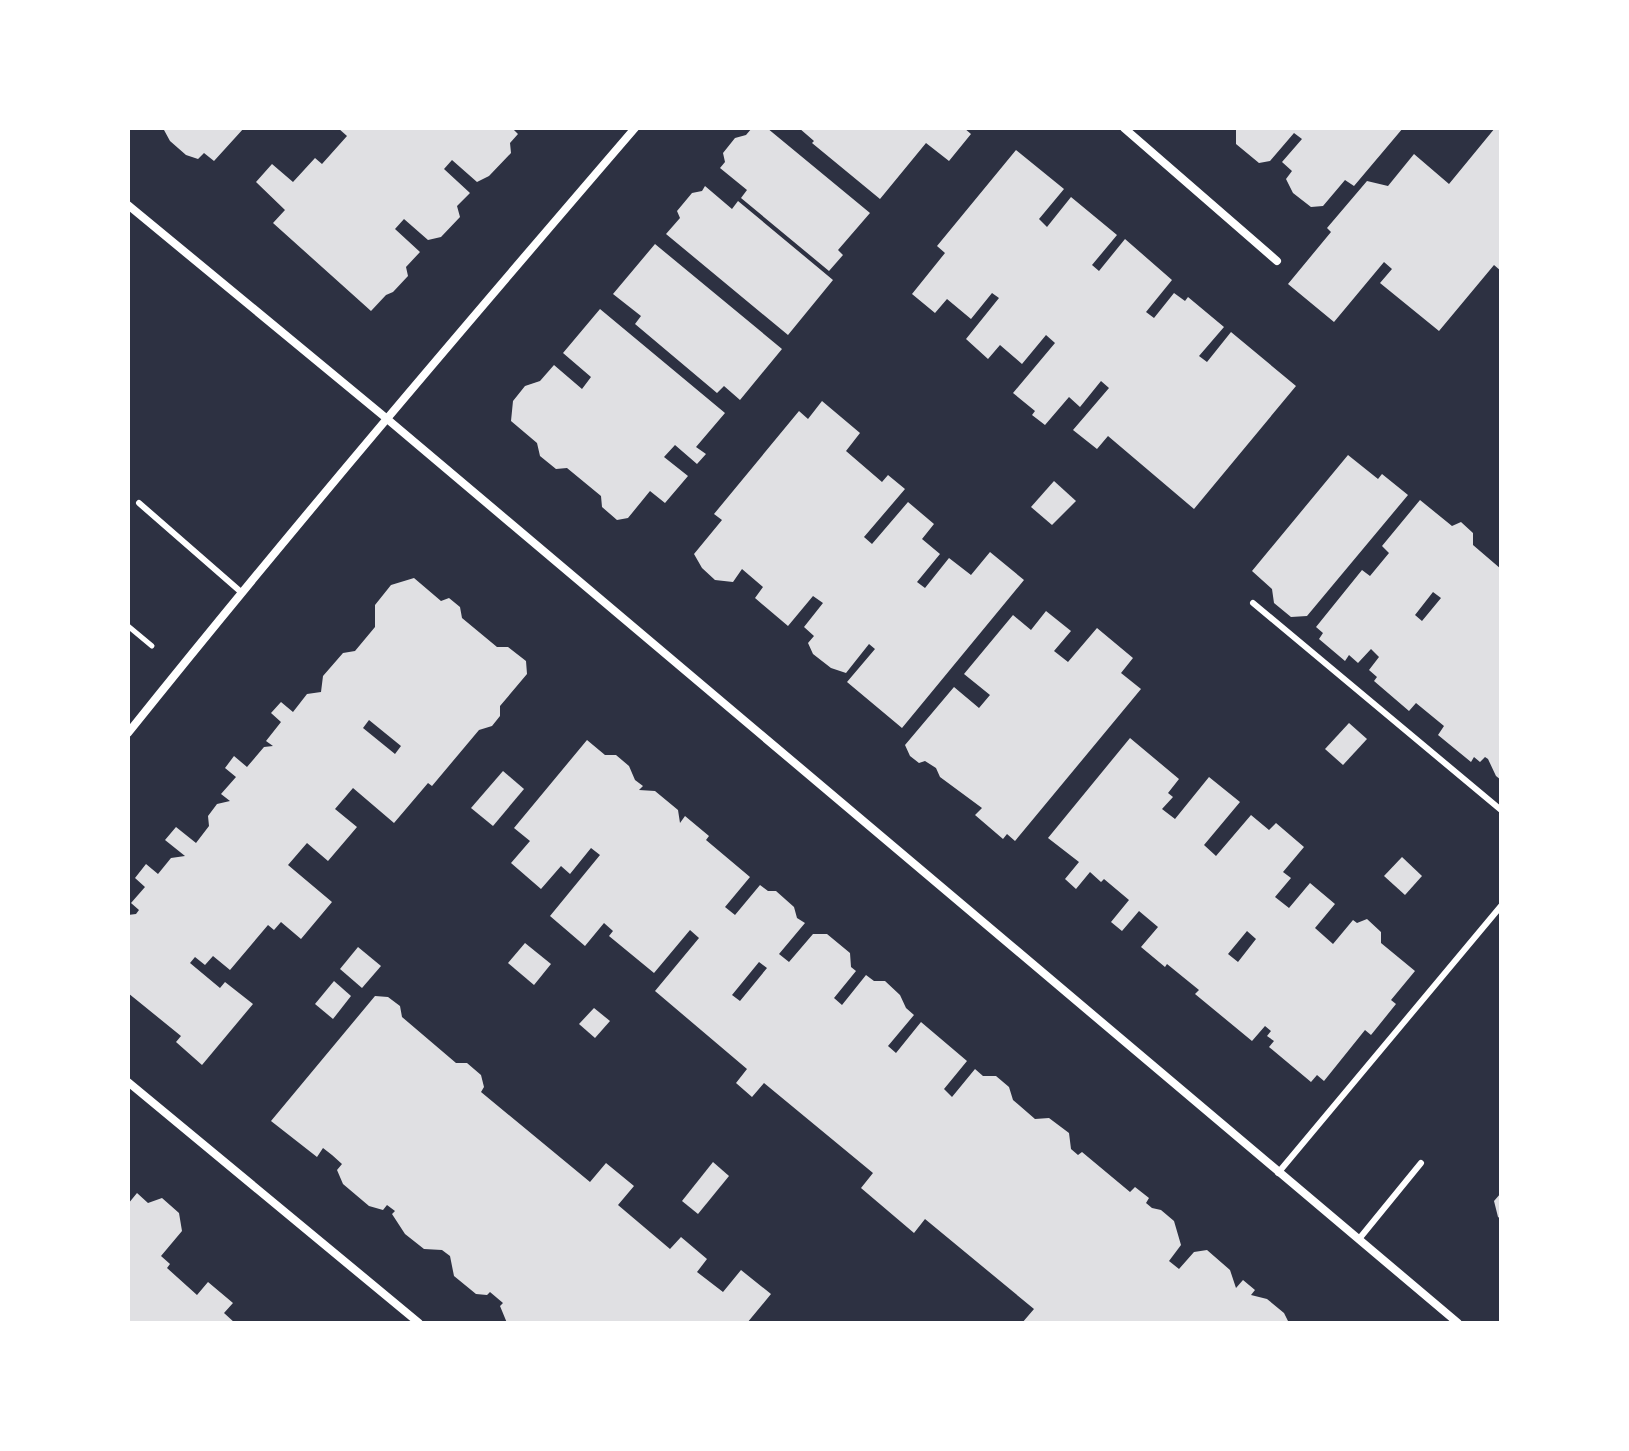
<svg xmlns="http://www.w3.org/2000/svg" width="1629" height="1451" viewBox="0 0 1629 1451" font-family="Quicksand,sans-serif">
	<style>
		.building { fill: #e0e0e3; fill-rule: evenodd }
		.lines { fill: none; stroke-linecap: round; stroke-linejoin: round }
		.path { stroke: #fff; stroke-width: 5 }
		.service { stroke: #fff; stroke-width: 6 }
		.minor { stroke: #fff; stroke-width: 8 }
	</style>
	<rect width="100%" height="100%" fill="#2d3142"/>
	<g class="building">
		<polygon points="166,128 244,128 214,161 204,153 198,159 186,155 170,141 164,130"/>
		<polygon points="338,128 512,128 518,134 510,143 511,153 489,176 477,182 452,160 444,169 470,193 457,206 460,217 441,237 428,240 404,219 395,229 420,252 406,267 408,276 393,292 386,295 371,311 273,223 285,210 256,182 272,164 293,182 315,158 322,164 347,136"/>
		<polygon points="752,128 767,128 870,213 838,250 843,255 829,271 741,198 747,190 720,168 725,162 723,153 735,138 746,135"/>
		<polygon points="799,128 964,128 971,134 949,161 926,143 880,199 812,143 814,141"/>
		<polygon points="1236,128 1403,128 1354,186 1345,180 1323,206 1311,207 1293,193 1286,179 1292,171 1282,162 1302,139 1294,133 1270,161 1259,163 1236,144"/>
		<polygon points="1495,128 1501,128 1501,271 1494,265 1439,331 1380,283 1392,269 1384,262 1334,322 1288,284 1331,232 1327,228 1367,181 1388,186 1414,154 1449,184"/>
		<polygon points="1016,150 1064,189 1039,219 1047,227 1071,197 1117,235 1092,265 1099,271 1125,239 1172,280 1146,312 1154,318 1174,293 1185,301 1188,297 1224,327 1199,356 1207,362 1231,332 1296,386 1194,509 1108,436 1097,449 1073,430 1109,388 1101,381 1080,407 1069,397 1045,425 1032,415 1035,411 1013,393 1055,343 1046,335 1022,364 1000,345 988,359 966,339 999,298 992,293 971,319 947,299 935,313 912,294 945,253 937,246"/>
		<polygon points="705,186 732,209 738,201 833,280 788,335 666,234 680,218 677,211 692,193 702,191"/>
		<polygon points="655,244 782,349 740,400 724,386 717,393 635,324 641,316 613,294"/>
		<polygon points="600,309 725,413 696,447 706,454 697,464 675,445 664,457 688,476 665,503 650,491 628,518 617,520 602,507 601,496 567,468 556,469 540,456 537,443 511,421 513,401 525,386 540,381 554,365 582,389 591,377 563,353"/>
		<polygon points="822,401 860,433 846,451 882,482 888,475 905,489 864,537 872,544 908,502 934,524 922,539 940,554 917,582 925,588 949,558 971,575 990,552 1024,580 902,728 847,682 875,649 869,644 846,673 831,668 813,654 808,643 814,636 804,627 823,603 813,596 788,626 755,598 763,587 742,569 733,582 715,580 702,568 694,554 722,520 714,514 799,411 808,419"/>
		<polygon points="1348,455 1378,479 1382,474 1408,495 1307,616 1291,617 1274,603 1272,589 1252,571"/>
		<polygon points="1054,481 1076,501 1052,525 1031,507"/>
		<path d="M1420 500 1452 526 1461 522 1473 533V545L1501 569V780L1496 776 1488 759 1485 757 1480 762 1474 757 1471 762 1438 735 1444 726 1416 703 1409 711 1374 681 1377 677 1369 670 1379 657 1371 649 1358 663 1349 655 1345 661 1319 639 1323 633 1316 627 1362 570 1370 576 1389 553 1382 546ZM1433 592 1441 598 1422 621 1415 615Z"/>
		<path d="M414 578 441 601 449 598 460 607 462 618 497 647H508L526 661 527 674 500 706V716L492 726 479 730 432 786 428 783 394 823 353 788 335 809 357 827 328 861 307 843 288 865 332 902 301 939 281 922 274 930 268 925 230 970 213 956 205 965 195 957 190 963 220 988 225 982 253 1004 202 1065 176 1042 181 1036 128 993V915L136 914 139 910 131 903 145 887 135 878 146 864 158 874 171 858 185 856 165 840 176 827 196 843 209 826 208 816 217 804 230 801 221 794 236 777 225 768 234 756 247 767 264 747 273 746 266 741 281 722 271 713 281 702 293 712 307 694 321 692 323 676 343 653 355 651 375 627V605L391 585ZM369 720 401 746 395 754 363 728Z"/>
		<polygon points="1046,611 1071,631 1054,651 1068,662 1097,628 1133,658 1121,673 1141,689 1015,841 1007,834 1003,839 975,815 982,808 940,777 936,768 925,761 919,763 910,756 905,745 954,687 979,708 990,695 964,674 1013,615 1031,630"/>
		<polygon points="1349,723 1367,739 1343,765 1325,749"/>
		<path d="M1130 738 1179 779 1168 793 1173 797 1162 809 1175 819 1209 777 1240 802 1204 845 1216 856 1251 815 1269 830 1276 823 1304 847 1283 872 1291 878 1275 897 1289 908 1310 883 1335 904 1315 928 1333 944 1353 920 1357 923 1367 919 1381 932V943L1415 971 1391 1000 1396 1004 1371 1035 1365 1030 1324 1081 1317 1075 1311 1082 1269 1047 1274 1041 1267 1036 1271 1031 1265 1026 1252 1041 1195 994 1199 990 1167 964 1165 967 1141 947 1158 927 1139 911 1122 931 1111 922 1129 900 1104 879 1101 882 1090 872 1076 889 1065 879 1079 862 1048 838ZM1247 931 1256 939 1238 962 1228 954Z"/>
		<path d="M587 740 605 755H616L629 766 635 780 643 786 639 790 655 791 678 810 680 823 685 816 709 836 706 840 750 877 725 907 735 915 760 885 768 891H776L794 907 797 918 805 923 779 954 789 962 813 934H827L850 953 851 967 856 971 834 998 842 1005 866 975 874 981H885L900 995 906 1008 914 1015 888 1046 896 1053 921 1022 967 1061 944 1089 952 1097 975 1069 983 1076H996L1009 1087 1013 1100 1035 1119 1049 1118 1069 1133 1071 1149 1078 1155 1082 1152 1130 1192 1135 1187 1149 1198 1146 1203 1152 1208 1161 1210 1174 1221 1181 1245 1169 1261 1179 1269 1194 1252 1207 1250 1230 1270 1236 1288 1243 1280 1255 1290 1251 1295 1267 1299 1284 1313 1289 1323H1022L1034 1309 925 1219 914 1233 861 1188 873 1173 764 1083 752 1097 736 1083 747 1069 655 991 699 938 690 930 654 973 609 936 613 931 604 923 585 946 550 916 600 855 591 848 570 874 561 866 541 889 511 863 530 841 514 828ZM759 962 767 968 740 1001 732 995Z"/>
		<polygon points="503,771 524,789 493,826 471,808"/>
		<polygon points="1402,857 1422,876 1405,895 1384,876"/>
		<polygon points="525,943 551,964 534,985 508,963"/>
		<polygon points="358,947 381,966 362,988 340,969"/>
		<polygon points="334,981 351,996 333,1019 315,1004"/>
		<polygon points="375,996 388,997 400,1006 402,1017 456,1063 467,1063 481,1075 484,1087 481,1092 590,1182 606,1163 634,1186 618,1205 670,1249 681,1237 707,1259 697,1272 723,1292 741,1270 771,1294 747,1323 507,1323 500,1306 503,1303 490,1292 487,1295 476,1294 454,1276 450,1256 442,1250 424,1249 405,1234 392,1214 395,1211 387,1205 383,1210 369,1206 343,1184 337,1170 342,1164 332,1155 323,1148 317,1157 271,1121"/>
		<polygon points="594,1008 610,1021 595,1038 579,1024"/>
		<polygon points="713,1162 729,1176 698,1214 682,1201"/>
		<polygon points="137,1193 148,1203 162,1198 179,1213 182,1231 161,1256 170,1264 167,1268 197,1295 208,1282 233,1303 224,1313 235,1323 128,1323 128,1204"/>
		<polygon points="1501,1193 1501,1219 1498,1217 1494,1201"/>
	</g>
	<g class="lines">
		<polyline class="path" points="128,626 152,646"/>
		<g class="service">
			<polyline points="139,503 241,592"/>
			<polyline points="1253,603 1501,810"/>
			<polyline points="1278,1173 1501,906"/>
			<polyline points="1359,1239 1421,1163"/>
		</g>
		<g class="minor">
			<polyline points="1124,128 1277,261"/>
			<polyline points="128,205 386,418 1458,1323"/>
			<path d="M128 733C293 527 463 328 635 128"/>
			<polyline points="128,1082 419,1323"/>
		</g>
	</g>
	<rect width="1629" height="1451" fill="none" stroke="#ffffff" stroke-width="260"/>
</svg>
